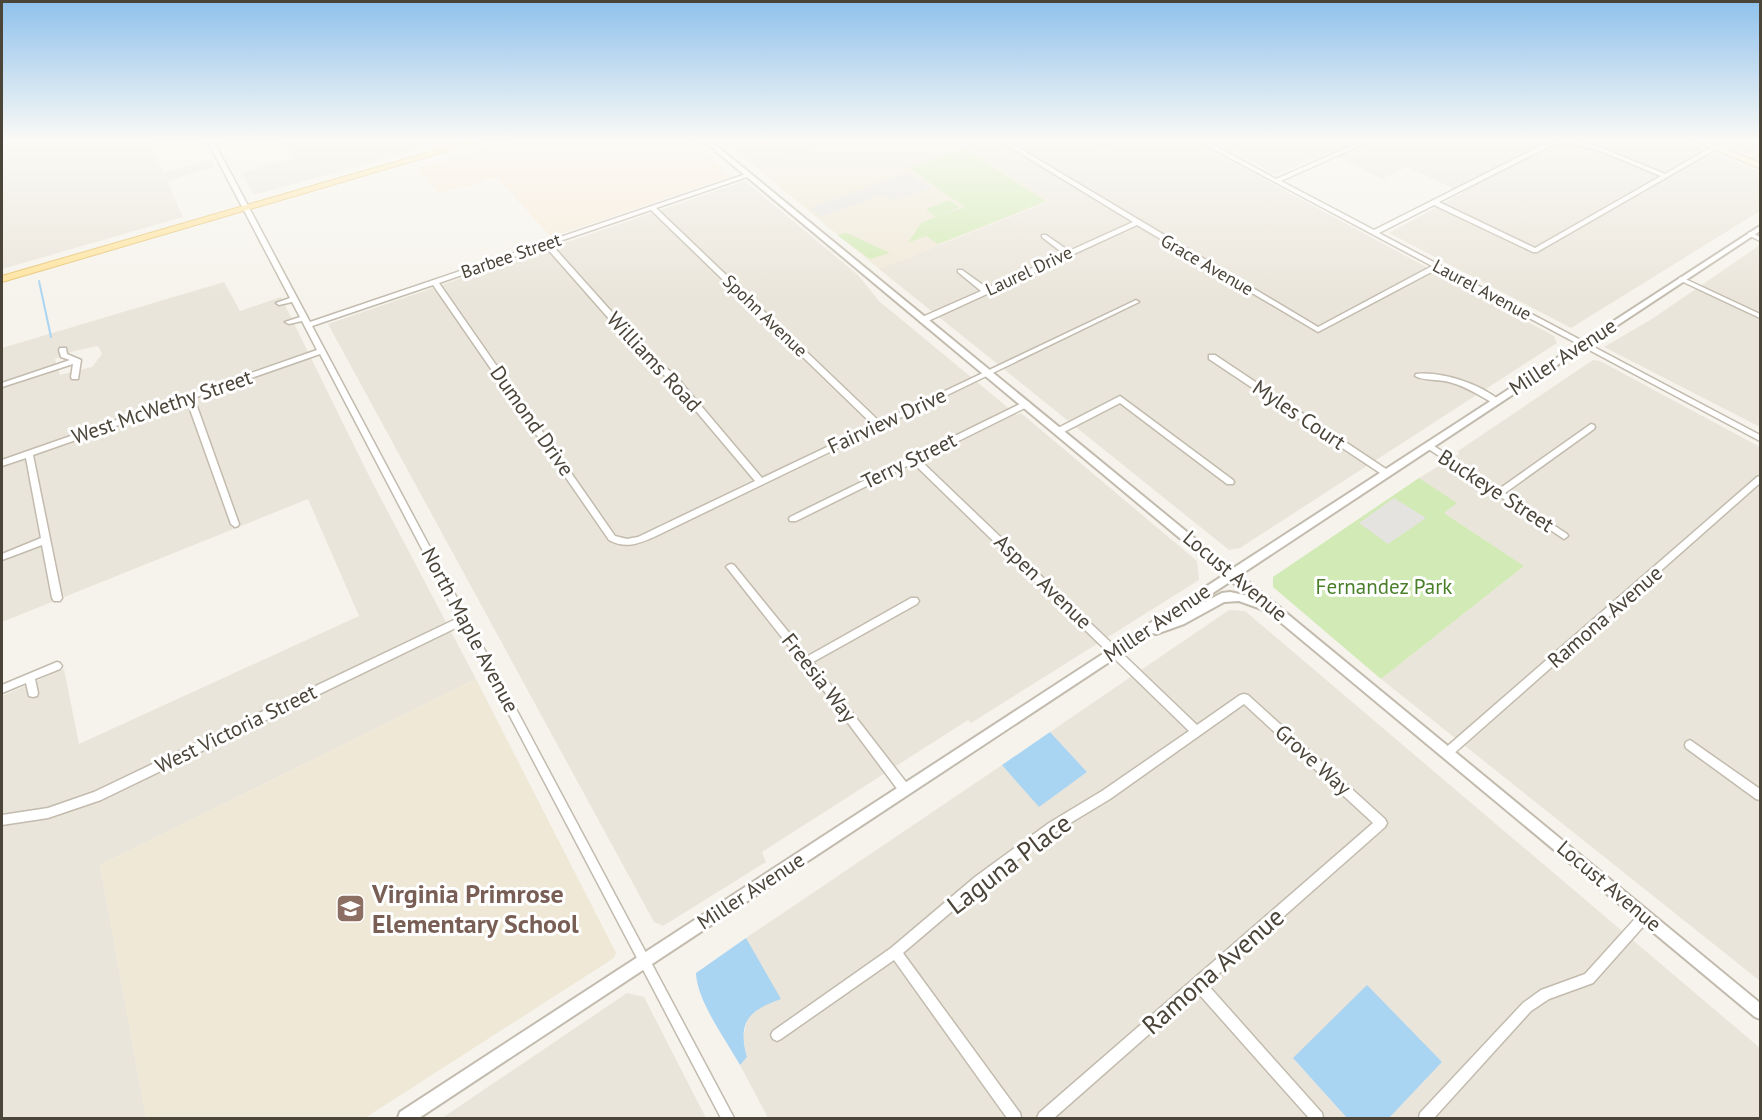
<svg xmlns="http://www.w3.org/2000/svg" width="1762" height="1120" viewBox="0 0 1762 1120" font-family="'PT Sans',sans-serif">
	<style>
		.residential { fill: #eae5da; fill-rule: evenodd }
		.commercial { fill: #f7ead8 }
		.education { fill: #efe8d6 }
		.green { fill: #d2eab5 }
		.parking { fill: #e5e3e0 }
		.water { fill: #a9d4f2 }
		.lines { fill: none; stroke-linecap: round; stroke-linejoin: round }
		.stream { stroke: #a9d4f2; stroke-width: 2 }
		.minor-casing { stroke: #c2bbae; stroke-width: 3 }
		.tertiary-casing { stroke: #c2bbae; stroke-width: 4 }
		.secondary-casing { stroke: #d6c79b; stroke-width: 3 }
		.primary-casing { stroke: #e6c16a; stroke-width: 2 }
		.minor { fill: #fff; fill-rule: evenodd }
		.tertiary { fill: #fff; fill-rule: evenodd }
		.secondary { fill: #fff3cd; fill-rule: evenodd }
		.primary { fill: #ffe39c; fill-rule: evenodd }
		.labels { text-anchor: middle; stroke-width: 6; stroke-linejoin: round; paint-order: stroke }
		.far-street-label { font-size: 18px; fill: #4b4439; stroke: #fff }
		.street-label { font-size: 21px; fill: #4b4439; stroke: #fff }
		.park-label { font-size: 21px; fill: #4a7f2a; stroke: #fff }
		.near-street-label { font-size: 26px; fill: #4b4439; stroke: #fff }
		.near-education-label { font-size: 26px; font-weight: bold; fill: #785e54; stroke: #fff; text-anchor: start }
	</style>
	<rect width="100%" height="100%" fill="#f6f3ec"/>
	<g class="residential">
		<polygon points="2,142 150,142 163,172 211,160 215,167 167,181 183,217 2,269"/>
		<polygon points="284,142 447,142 254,195 241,173 293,158"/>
		<polygon points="725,142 841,142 759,170"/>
		<polygon points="957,142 1195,142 1554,336 1557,343 1240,548 1229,550 879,269 1048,202"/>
		<polygon points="1216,142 1685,142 1760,172 1760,211 1571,328 1389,233 1463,193 1407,167 1382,179 1329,152 1276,175"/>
		<polygon points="1716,142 1760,142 1760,160"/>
		<polygon points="745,181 858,275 879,301 1017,415 1021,413 1197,561 1199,580 971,723 968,720 762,852 766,862 663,926 654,922 328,324"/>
		<polygon points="1760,245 1760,427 1604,347 1652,319"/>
		<path d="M224 282 240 311 281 297 368 474 476 679 100 865 146 1118H2V696L64 669 79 744 359 616 308 499 2 622V348ZM98 346 102 354 92 367 60 375 55 359 74 351Z"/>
		<polygon points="1593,360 1600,361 1760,447 1760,981 1381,679 1524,566 1444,513 1455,503 1419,478 1459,454 1458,451"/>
		<polygon points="1229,610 1245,611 1760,1048 1760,1118 1389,1118 1442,1062 1293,1058 1347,1118 768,1118 740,1065 747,1057 743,1038 748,1016 756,1009 780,999 746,938 1002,765 1039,806 1087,772 1050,732"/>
		<polygon points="627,993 644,997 706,1118 442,1118"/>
	</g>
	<polygon class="commercial" points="507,142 691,142 732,176 551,237 496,177 439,194 418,168"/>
	<g class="education">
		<polygon points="841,142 957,142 1049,201 879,269 759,170"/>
		<polygon points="476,679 616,953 614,958 365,1118 146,1118 100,865"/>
	</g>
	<g class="green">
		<polygon points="964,149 1046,201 938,244 926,236 908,243 921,223 936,217 926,209 949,200 959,207 942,215 965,207 909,168"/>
		<polygon points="847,233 890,253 870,259 837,235"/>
		<polygon points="1419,478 1457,503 1444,513 1524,566 1381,679 1273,587 1273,577"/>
	</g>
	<g class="parking">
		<polygon points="907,173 932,188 893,200 884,194 821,217 810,208"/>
		<polygon points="1394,498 1426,518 1388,544 1359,523"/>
	</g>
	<g class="water">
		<polygon points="1050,732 1087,772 1039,807 1002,765"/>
		<path d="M746 938 781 999C749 1010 737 1022 747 1057L740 1065C726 1040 697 1001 696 973Z"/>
		<polygon points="1367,985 1442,1062 1389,1118 1347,1118 1293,1058"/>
	</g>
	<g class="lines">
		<polyline class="stream" points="39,281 51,337"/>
		<defs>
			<g id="minor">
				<path d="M208 142H214L310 322 746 174H750V176L656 208 880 422 1134 301 1136 300 1139 302 654 537C638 544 625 549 609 540L433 285 312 326 734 1118H721L462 625 101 800 48 818 2 825V815L48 808 94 792 458 618 320 354 194 398 239 524 238 526 235 527 231 524 187 401 33 455 62 598 60 601H54L52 598 42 545 2 560V554L41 538 26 458 2 466V460L317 350 302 321 289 324 285 322 300 317 292 302 279 305 276 303 290 298ZM651 210 873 425 762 478 675 375 653 358 551 244ZM545 246 647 362 669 379 755 481 638 537 627 539 615 536 439 283Z"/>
				<path d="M1002 142H1009L1318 327 1432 266 1200 142H1208L1276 179 1360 142H1368L1281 181 1374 230 1548 142H1581L1602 148 1665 174 1712 147H1716V149L1537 252H1533L1434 205 1379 233 1760 435V441L1437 269 1318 332 1137 225 926 322H920V318L981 291 958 272V270H962L987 288 1064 254 1042 237V235H1046L1069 251 1133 222ZM1570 143 1598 150 1661 176 1535 248 1439 202 1552 145Z"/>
				<polygon points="1099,142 1105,142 1108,145 1103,146"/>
				<polygon points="1750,232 1760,237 1760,241 1748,235 1748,233"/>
				<polygon points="1681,277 1760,314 1760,318 1679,280 1679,278"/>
				<polygon points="60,348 66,348 67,354 81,360 78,379 72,379 71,377 73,364 2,387 2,383 70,360 61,357 59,350"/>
				<polygon points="1209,355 1215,355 1389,471 1390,473 1389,475 1383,475 1209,359"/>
				<path d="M1416 374C1441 371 1481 384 1500 401L1496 404 1493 403C1479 395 1465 386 1449 382 1438 379 1424 381 1415 376Z"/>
				<polygon points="1120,396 1233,480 1234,482 1233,484 1227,484 1120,403 1062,433 1056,433 1055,431 1056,429"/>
				<polygon points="1026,401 1029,402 1030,404 1029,406 920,460 1197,725 1240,695 1244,694 1248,695 1385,819 1387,823 1385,827 1207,984 1322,1113 1323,1118 1309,1118 1197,992 1054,1118 1037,1118 1039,1113 1373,823 1244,704 1110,799 1057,831 983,885 903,953 1020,1113 1021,1118 1007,1118 894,960 781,1039 777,1041 773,1039 771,1035 773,1031 891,948 975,877 1049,823 1102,791 1189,731 913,463 796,521 790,521 789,519 790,517"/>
				<polygon points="1591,424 1594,425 1595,427 1594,429 1505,493 1567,534 1568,536 1564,539 1424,446 1425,444 1431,444 1499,489"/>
				<polygon points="1760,476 1760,483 1451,756 1447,758 1443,756 1442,753 1443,750 1757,477"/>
				<polygon points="731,564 734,565 808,656 911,598 917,598 919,601 917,604 813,662 909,786 910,790 909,794 905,795 901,794 828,696 728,569 726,567 728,565"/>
				<polygon points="57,662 60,663 62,666 60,669 35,679 38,693 37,696 33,697 29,696 26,683 2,693 2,685"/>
				<polygon points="1690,740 1760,789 1760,800 1756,799 1686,748 1685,745 1686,742"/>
				<polygon points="1645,910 1649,912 1651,916 1649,920 1593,983 1549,999 1531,1011 1434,1118 1419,1118 1420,1113 1523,1003 1541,990 1585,974 1641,912"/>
			</g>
			<path id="tertiary" d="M705 142H712L1232 569 1760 226V231L1240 575 1760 1003V1019L1755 1017 1267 611 1239 601 1224 602 1184 624 1156 634 1153 633 419 1118H398L400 1112 1224 575ZM1231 581 1249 596 1230 592 1222 593 1178 616Z"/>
			<polygon id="secondary" points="1697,142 1708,142 1760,163 1760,168"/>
			<polygon id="primary" points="464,142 478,142 2,282 2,276"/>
		</defs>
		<use href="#minor" class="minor-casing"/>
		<use href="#tertiary" class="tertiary-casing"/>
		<use href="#secondary" class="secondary-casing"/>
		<use href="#primary" class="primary-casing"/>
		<use href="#minor" class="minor"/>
		<use href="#tertiary" class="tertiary"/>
		<use href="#secondary" class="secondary"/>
		<use href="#primary" class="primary"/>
	</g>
	<linearGradient id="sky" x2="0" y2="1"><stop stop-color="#8fc1ec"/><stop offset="0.47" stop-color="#fbfaf6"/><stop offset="1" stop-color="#fbfaf6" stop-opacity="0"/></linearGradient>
	<rect width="1762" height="299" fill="url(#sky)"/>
	<defs>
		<symbol id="school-square" viewBox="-11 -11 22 22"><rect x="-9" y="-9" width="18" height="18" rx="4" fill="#8d6e63" stroke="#fff"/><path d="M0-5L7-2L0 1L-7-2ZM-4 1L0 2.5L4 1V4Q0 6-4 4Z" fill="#fff"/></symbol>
	</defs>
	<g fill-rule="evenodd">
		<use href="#school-square" x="334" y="892" width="33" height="33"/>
	</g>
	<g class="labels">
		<g class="far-street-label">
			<text transform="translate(511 256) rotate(-19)" y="6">Barbee Street</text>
			<text transform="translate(1207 265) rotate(30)" y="6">Grace Avenue</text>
			<text transform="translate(1029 271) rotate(-25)" y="6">Laurel Drive</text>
			<text transform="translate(1482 290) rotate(28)" y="6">Laurel Avenue</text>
			<text transform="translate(765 316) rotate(44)" y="6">Spohn Avenue</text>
		</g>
		<g class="street-label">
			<text transform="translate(1563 357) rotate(-33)" y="7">Miller Avenue</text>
			<text transform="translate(654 362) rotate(47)" y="7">Williams Road</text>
			<text transform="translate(162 407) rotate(-19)" y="7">West McWethy Street</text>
			<text transform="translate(1299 415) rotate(34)" y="7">Myles Court</text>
			<text transform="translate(532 421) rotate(55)" y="7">Dumond Drive</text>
			<text transform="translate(887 421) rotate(-25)" y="7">Fairview Drive</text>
			<text transform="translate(909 461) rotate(-26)" y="7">Terry Street</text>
			<text transform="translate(1496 491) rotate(33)" y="7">Buckeye Street</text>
			<text transform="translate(1235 576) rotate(40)" y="7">Locust Avenue</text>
			<text transform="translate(1043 582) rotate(44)" y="7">Aspen Avenue</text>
			<text transform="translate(1605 617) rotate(-41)" y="7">Ramona Avenue</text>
			<text transform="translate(1157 623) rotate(-34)" y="7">Miller Avenue</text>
			<text transform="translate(470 630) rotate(62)" y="7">North Maple Avenue</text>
			<text transform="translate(819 678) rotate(52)" y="7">Freesia Way</text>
			<text transform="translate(236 729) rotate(-26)" y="7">West Victoria Street</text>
			<text transform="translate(1313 760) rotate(42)" y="7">Grove Way</text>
			<text transform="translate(1609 886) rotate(40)" y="7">Locust Avenue</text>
			<text transform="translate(751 891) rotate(-33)" y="7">Miller Avenue</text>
		</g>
		<g class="park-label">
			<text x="1384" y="594">Fernandez Park</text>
		</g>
		<g class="near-street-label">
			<text transform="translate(1009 864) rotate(-37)" y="9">Laguna Place</text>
			<text transform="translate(1213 971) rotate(-41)" y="9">Ramona Avenue</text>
		</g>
		<g class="near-education-label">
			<text x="372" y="903">Virginia Primrose<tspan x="372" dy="30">Elementary School</tspan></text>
		</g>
	</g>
	<rect width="1762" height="1120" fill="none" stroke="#4b4439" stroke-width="6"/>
</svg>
